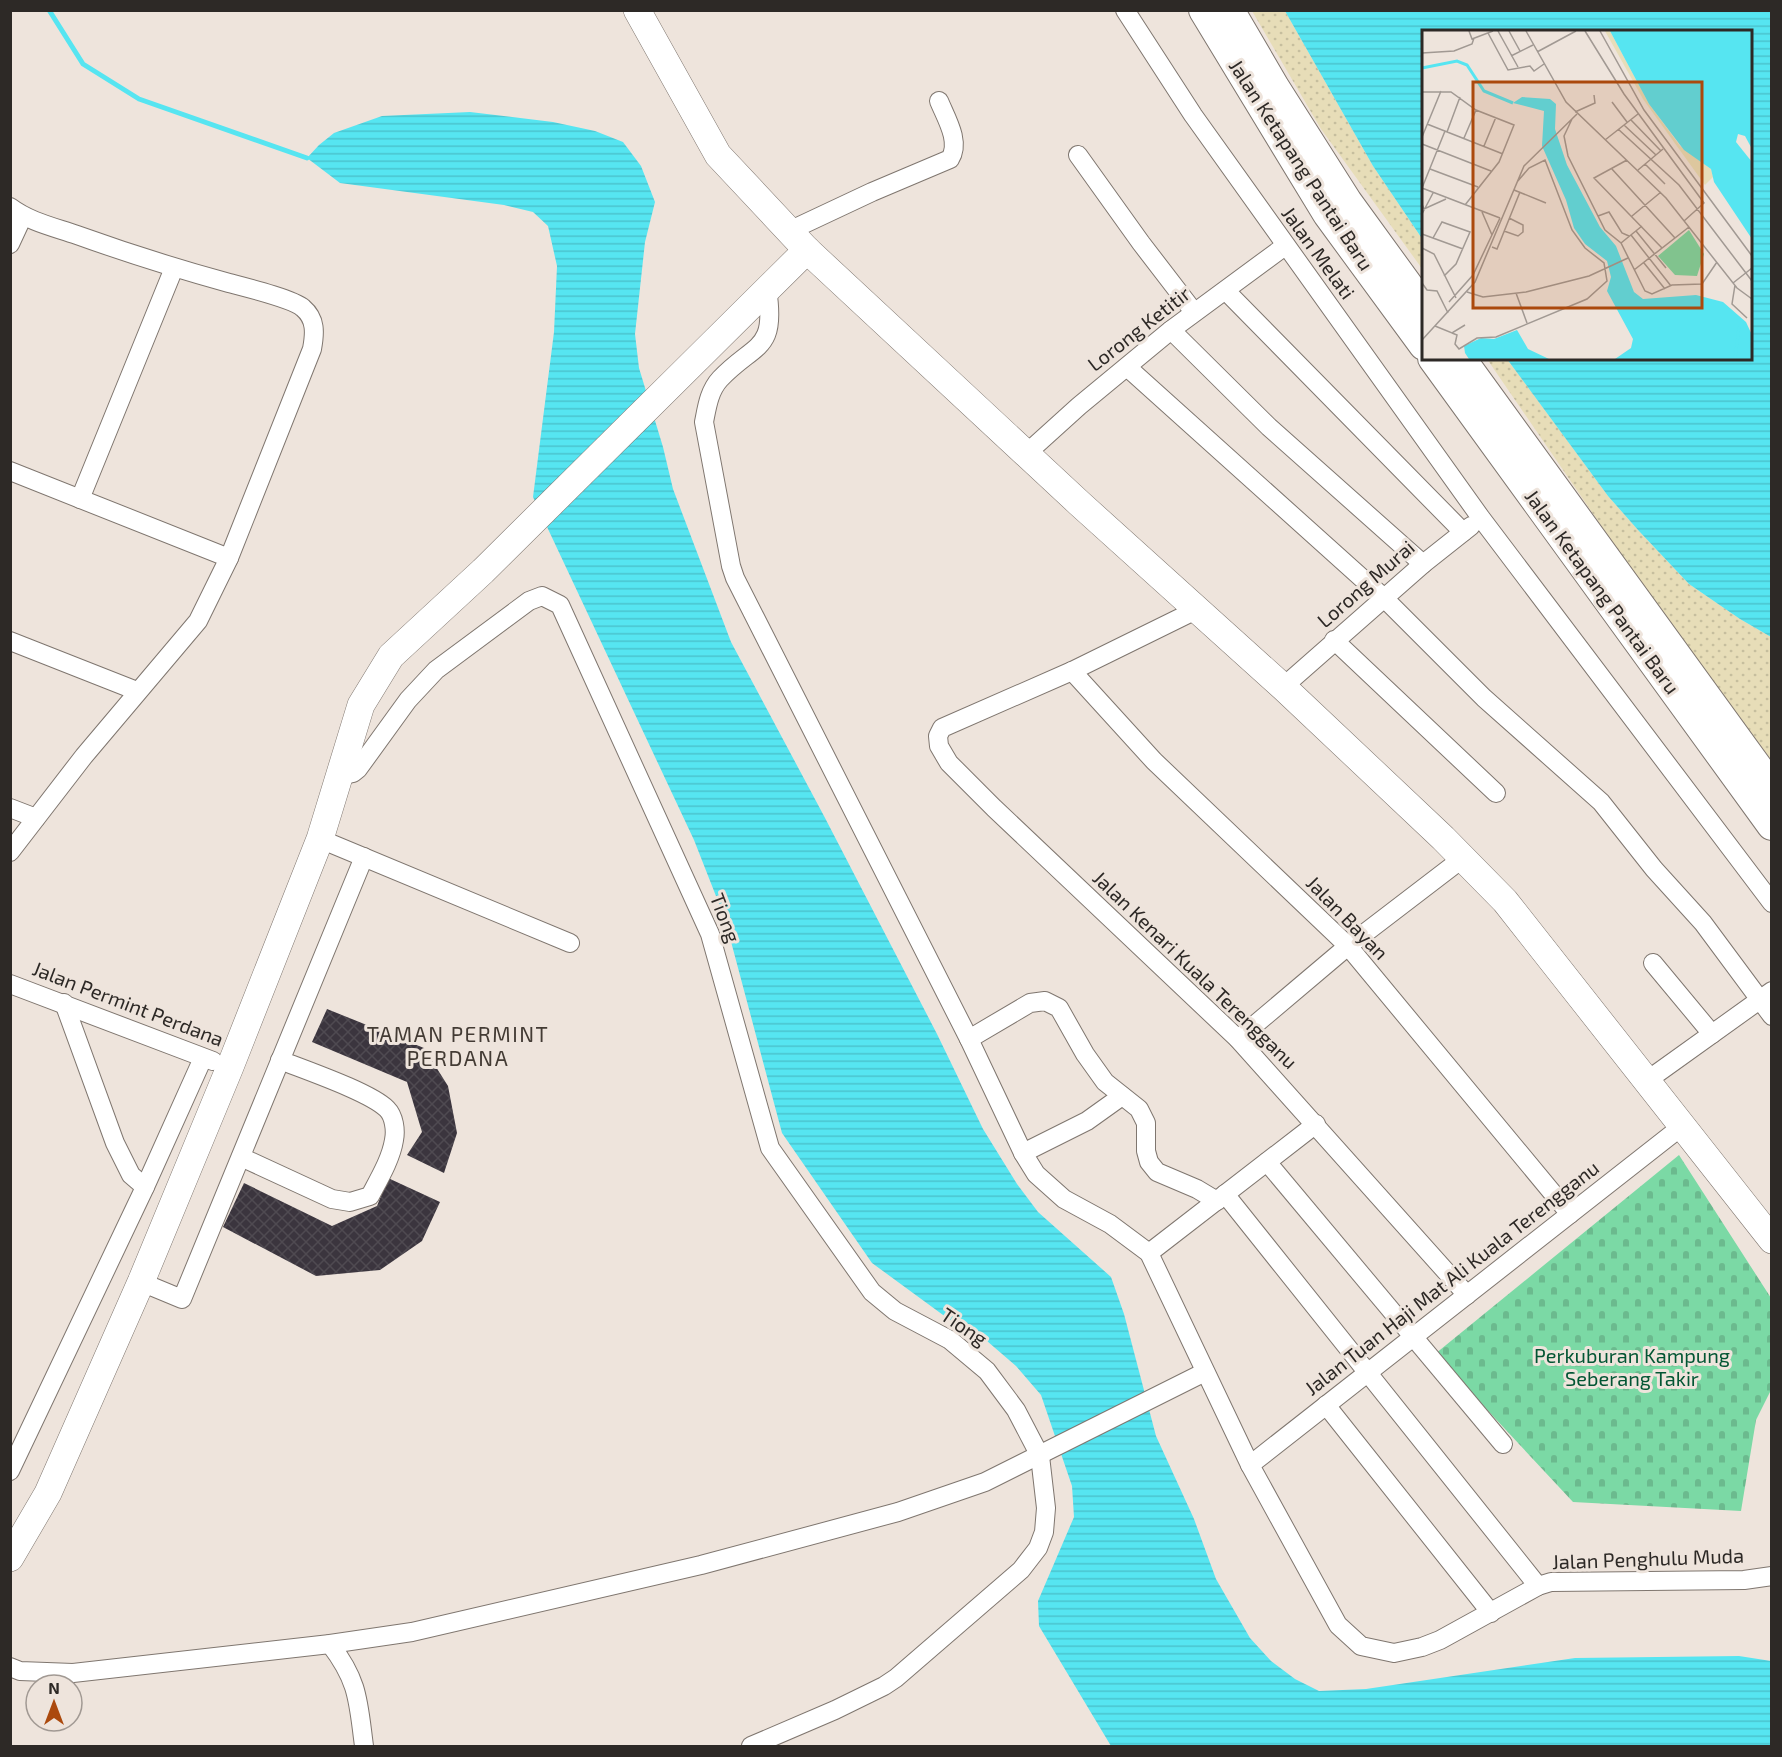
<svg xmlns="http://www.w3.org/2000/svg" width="1782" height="1757" viewBox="0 0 1782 1757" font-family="'Exo 2',sans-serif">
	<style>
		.sand { fill: url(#sand-dots) }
		.cemetery { fill: url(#cemetery-stones) }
		.water { fill: url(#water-rules) }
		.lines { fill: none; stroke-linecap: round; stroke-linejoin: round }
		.stream { stroke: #56e5f1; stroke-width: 5 }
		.building { fill: url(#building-cross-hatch) }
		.street-casing { stroke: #7f766f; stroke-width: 20 }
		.secondary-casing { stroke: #7f766f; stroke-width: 28 }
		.primary-casing { stroke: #7f766f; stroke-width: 32 }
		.street { stroke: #fff; stroke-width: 18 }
		.secondary { stroke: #fff; stroke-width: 27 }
		.primary { stroke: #fff; stroke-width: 30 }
		.labels { text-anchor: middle; stroke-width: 6; stroke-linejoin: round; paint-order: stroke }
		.street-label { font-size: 20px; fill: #2d2926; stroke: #eee4dc }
		.park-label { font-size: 20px; fill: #025533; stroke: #eee4dc }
		.neighbourhood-label { font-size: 21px; letter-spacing: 1.5px; fill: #433b34; stroke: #eee4dc }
		.inset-river { fill: none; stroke: #56e5f1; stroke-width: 3 }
		.inset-road { fill: none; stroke: #a19993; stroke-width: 1.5 }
		.view { fill: #ab490d; fill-opacity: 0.15; stroke: #ab490d; stroke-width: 3 }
		.inset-edge { fill: none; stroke: #2d2926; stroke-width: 3 }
	</style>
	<defs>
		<pattern id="sand-dots" width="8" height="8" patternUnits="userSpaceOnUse" patternTransform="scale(1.5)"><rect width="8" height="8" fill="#e7ddb8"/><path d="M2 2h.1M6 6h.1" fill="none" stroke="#c6be9e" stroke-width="1.8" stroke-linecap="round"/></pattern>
		<pattern id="cemetery-stones" width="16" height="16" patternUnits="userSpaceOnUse" patternTransform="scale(1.5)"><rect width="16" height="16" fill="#7bd9a5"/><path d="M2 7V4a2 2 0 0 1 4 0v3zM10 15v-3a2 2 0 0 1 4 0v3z" fill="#6bba8e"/></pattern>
		<pattern id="water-rules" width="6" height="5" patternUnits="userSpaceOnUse" patternTransform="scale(1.5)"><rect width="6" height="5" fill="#56e5f1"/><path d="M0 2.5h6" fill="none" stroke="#4bc4ce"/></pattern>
		<pattern id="building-cross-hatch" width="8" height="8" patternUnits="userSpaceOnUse" patternTransform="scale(1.5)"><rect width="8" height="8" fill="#3b353e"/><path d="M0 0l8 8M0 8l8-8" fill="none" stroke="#4f4a51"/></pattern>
	</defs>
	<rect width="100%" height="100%" fill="#eee4dc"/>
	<g class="sand">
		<polygon points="1252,11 1285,11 1373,166 1423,240 1423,270 1321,129"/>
		<polygon points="1487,359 1507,359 1608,496 1638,530 1689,584 1740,619 1771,637 1771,760 1624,559"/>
	</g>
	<polygon class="cemetery" points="1679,1155 1771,1298 1771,1390 1756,1420 1741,1511 1573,1502 1435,1354"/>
	<g class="water">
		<polygon points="1285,11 1771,11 1771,637 1740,619 1689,584 1638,530 1608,496 1507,359 1750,358 1750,32 1424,32 1423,240 1373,166"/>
		<polygon points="470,112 553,122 595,131 623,142 641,166 655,202 645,242 635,334 639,368 663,447 673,489 731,642 824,816 937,1034 983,1129 1017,1184 1038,1212 1111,1277 1124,1314 1156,1436 1194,1519 1216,1579 1250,1638 1271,1661 1295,1679 1319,1691 1366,1689 1575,1658 1739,1656 1771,1661 1771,1746 1111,1746 1039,1626 1038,1601 1074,1517 1072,1486 1041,1395 1016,1366 987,1341 954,1323 872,1263 782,1133 725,919 694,840 533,497 554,332 557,266 548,226 533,212 504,205 340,183 307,158 319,145 334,133 382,116"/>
	</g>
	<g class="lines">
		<polyline class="stream" points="49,10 83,64 139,99 307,158"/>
	</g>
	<g class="building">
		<polygon points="327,1009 424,1048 448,1086 457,1133 444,1173 407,1155 422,1132 407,1082 312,1042"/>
		<polygon points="388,1178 440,1202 422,1241 380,1270 316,1276 223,1227 244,1183 332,1226 377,1206"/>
	</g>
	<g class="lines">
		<defs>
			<g id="street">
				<polyline points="1125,10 1193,115 1481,518 1772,903"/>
				<polyline points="1078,155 1141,243 1194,312"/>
				<path d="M10 207C30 222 54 227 77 235 127 253 178 269 229 283 244 287 293 299 303 308 316 319 315 333 312 349L229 558 198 621 84 756 10 852"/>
				<path d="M789 231 872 192 950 159C961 142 946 118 939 101"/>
				<polyline points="10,244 23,216"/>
				<path d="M767 289C777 352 755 342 720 379 709 391 707 407 704 422L731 566 735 578 969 1039 1023 1153 1036 1174 1064 1199 1110 1224 1149 1253 1250 1465 1338 1625 1361 1646 1394 1653 1422 1647 1440 1640 1538 1586 1551 1582 1744 1580 1772 1576"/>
				<polyline points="1226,291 1463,532"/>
				<polyline points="1171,330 1269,427 1423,564"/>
				<polyline points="1127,367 1384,598 1484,698 1601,802 1654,869 1703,923 1772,1016"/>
				<polyline points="1027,453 1079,406 1171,330 1285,246"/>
				<polyline points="10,471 229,558"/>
				<polyline points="80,499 174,268"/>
				<polyline points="1196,610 1072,671 942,728 938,736 939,746 949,763 994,808 1238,1039 1467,1295"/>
				<polyline points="1334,640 1496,793"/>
				<polyline points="10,641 137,691"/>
				<polyline points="1072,671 1154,761 1348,946 1570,1214"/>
				<polyline points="1283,687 1423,564 1471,526"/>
				<polyline points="339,776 353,773 358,769 408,700 436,670 529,601 542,596 560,605 710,934 770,1148 872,1292 895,1311 950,1340 987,1371 1016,1410 1040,1456 1046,1508 1044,1532 1038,1548 1021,1570 896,1678 884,1686 835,1710 751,1746"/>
				<polyline points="10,808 36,818"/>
				<polyline points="320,839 570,943"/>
				<polyline points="1653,963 1712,1034"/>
				<polyline points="10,984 213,1061"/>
				<polyline points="64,1003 115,1143 131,1175 145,1187"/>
				<polyline points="969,1039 1030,1003 1045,1001 1059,1008 1085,1054 1105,1082 1139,1109 1146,1123 1146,1151 1149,1162 1157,1172 1197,1189 1217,1201"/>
				<polyline points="1238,1039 1348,946 1463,858"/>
				<polyline points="1645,1082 1772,991"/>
				<polyline points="1023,1153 1087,1121 1122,1096"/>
				<path d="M241 1157 332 1199 350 1202 370 1196C379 1179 391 1159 394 1140 396 1130 394 1116 387 1109 370 1092 305 1070 280 1060"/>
				<polyline points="1267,1162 1503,1444"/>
				<polyline points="1225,1194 1538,1586"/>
				<polyline points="1149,1253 1316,1124"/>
				<polyline points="141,1282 182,1299 364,857"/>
				<polyline points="1326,1405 1491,1613"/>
				<polyline points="1250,1465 1681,1127"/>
				<polyline points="10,1471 145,1187 203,1058"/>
				<path d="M330 1644C359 1682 358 1701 364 1746"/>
				<polyline points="10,1667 20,1671 73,1673 330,1644 412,1632 701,1565 898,1512 985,1482 1205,1372"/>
			</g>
			<g id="secondary">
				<polyline points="637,10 718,155 807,250 1079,503 1283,687 1443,838 1505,901 1772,1240"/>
				<polyline points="10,1558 48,1493 141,1282 230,1067 320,839 361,705 391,656 483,571 807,250"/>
			</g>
			<g id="primary">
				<polyline points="1204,10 1328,214 1424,345"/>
				<polyline points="1229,10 1274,87 1347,202 1424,308"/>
				<polyline points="1433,358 1772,825"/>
				<polyline points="1460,358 1772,788"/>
			</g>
		</defs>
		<use href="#street" class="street-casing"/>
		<use href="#secondary" class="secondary-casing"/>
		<use href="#primary" class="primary-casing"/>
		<use href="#street" class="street"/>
		<use href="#secondary" class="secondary"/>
		<use href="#primary" class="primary"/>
	</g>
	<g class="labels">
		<g class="street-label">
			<text transform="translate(1301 165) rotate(57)" y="7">Jalan Ketapang Pantai Baru</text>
			<text transform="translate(1318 253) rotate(54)" y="7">Jalan Melati</text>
			<text transform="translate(1139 329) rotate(-38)" y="7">Lorong Ketitir</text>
			<text transform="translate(1366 584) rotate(-41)" y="7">Lorong Murai</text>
			<text transform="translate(1602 592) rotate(54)" y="7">Jalan Ketapang Pantai Baru</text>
			<text transform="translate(725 918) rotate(69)" y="7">Tiong</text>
			<text transform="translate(1347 918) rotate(46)" y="7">Jalan Bayan</text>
			<text transform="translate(1195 970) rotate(44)" y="7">Jalan Kenari Kuala Terengganu</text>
			<text transform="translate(128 1004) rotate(21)" y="7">Jalan Permint Perdana</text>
			<text transform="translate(1452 1278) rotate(-38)" y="7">Jalan Tuan Haji Mat Ali Kuala Terengganu</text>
			<text transform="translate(964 1327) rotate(34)" y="7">Tiong</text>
			<text transform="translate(1648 1559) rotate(-2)" y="7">Jalan Penghulu Muda</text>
		</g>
		<g class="park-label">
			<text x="1632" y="1363">Perkuburan Kampung<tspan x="1632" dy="23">Seberang Takir</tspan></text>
		</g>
		<g class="neighbourhood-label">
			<text x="458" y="1042">TAMAN PERMINT<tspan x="458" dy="24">PERDANA</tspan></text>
		</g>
	</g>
	<g transform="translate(1422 30)">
		<rect width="330" height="330" fill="#eee4dc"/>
		<path d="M183 1H188L227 74 258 116 289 139 291 147 283 155 221 69Z" fill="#e7ddb8"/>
		<path d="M267 200 282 224 275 246 253 245 236 226Z" fill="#7bd9a5"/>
		<path d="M188 1H330V209L292 152 289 139 262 120 227 74ZM100 67 128 69 134 74 133 99 145 135 178 197 194 216 212 262 221 269 274 265 301 272 324 292 330 305V329H193L209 318 211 309 185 261 189 247 185 231 163 214 152 198 144 170 120 116 122 81 91 73ZM95 300 106 319 127 329H47L43 323 42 316 59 308 72 309Z" fill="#56e5f1"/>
		<path d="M316 104 323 106 330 119V132L314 112Z" fill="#eee4dc"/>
		<path class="inset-river" d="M0 38 35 31 45 35 62 61 91 73M313 329 317 297"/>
		<path class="inset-road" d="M47 1 50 9 71 1M76 1 96 37M87 1 98 21M104 1 144 72 244 168 315 258 330 269M163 1 202 64 282 173 262 191M178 1 222 80 330 226M66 3 86 40 108 36 112 41 122 34M115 22 154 1M0 23 32 21 50 14 52 8M89 26 111 15M0 62H29L54 80 92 95 77 132 43 175M190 72 205 92M153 82 173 73 172 65M150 89 142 106 146 126 183 200 199 213 223 261 230 264 250 255 280 254 295 232M209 90 239 121M5 94 81 124M202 95 234 125M196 99 257 155 330 251M25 102 38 67M0 107 19 61M42 108 54 80M183 110 216 84M0 114 69 141M62 116 74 87M205 130 172 148 240 218M223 134 243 154M189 138 253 208M8 139 56 157M216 140 241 119M0 158 78 188M0 158 23 101M92 160 124 173M0 174 2 179 24 169M60 182 70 205M0 184 11 163M176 186 187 182 200 203 207 206M210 186 239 162M82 201 96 206 101 202V195L87 188M214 201 244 238M0 204 41 219M209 205 249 256M11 208 20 192 48 202 34 234 22 246M199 213 220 196M70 217 75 219 98 162M0 218 12 224 34 268M222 233 243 259M212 240 267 197M0 253 5 260 15 261 26 283M311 253 330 238M313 255 310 274 325 288M45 262 61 267 104 262 167 246 206 228M94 263 105 293M27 272 51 245 78 188M13 296 30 303 43 295M30 303 35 305 33 314 37 319 55 308 74 307 165 269 185 251 182 233 163 218 150 200 123 130 107 138 95 152M0 310 53 252 102 136 155 84"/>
		<path class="view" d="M51 52H280V278H51Z"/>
		<rect width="330" height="330" class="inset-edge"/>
	</g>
	<rect width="1782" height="1757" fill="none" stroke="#2d2926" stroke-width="24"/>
	<g transform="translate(54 1703)"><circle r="28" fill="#eee4dc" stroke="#a19993" stroke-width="1.5"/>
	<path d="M0-4.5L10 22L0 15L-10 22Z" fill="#ab490d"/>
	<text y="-9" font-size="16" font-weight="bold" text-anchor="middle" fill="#2d2926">N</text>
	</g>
</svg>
